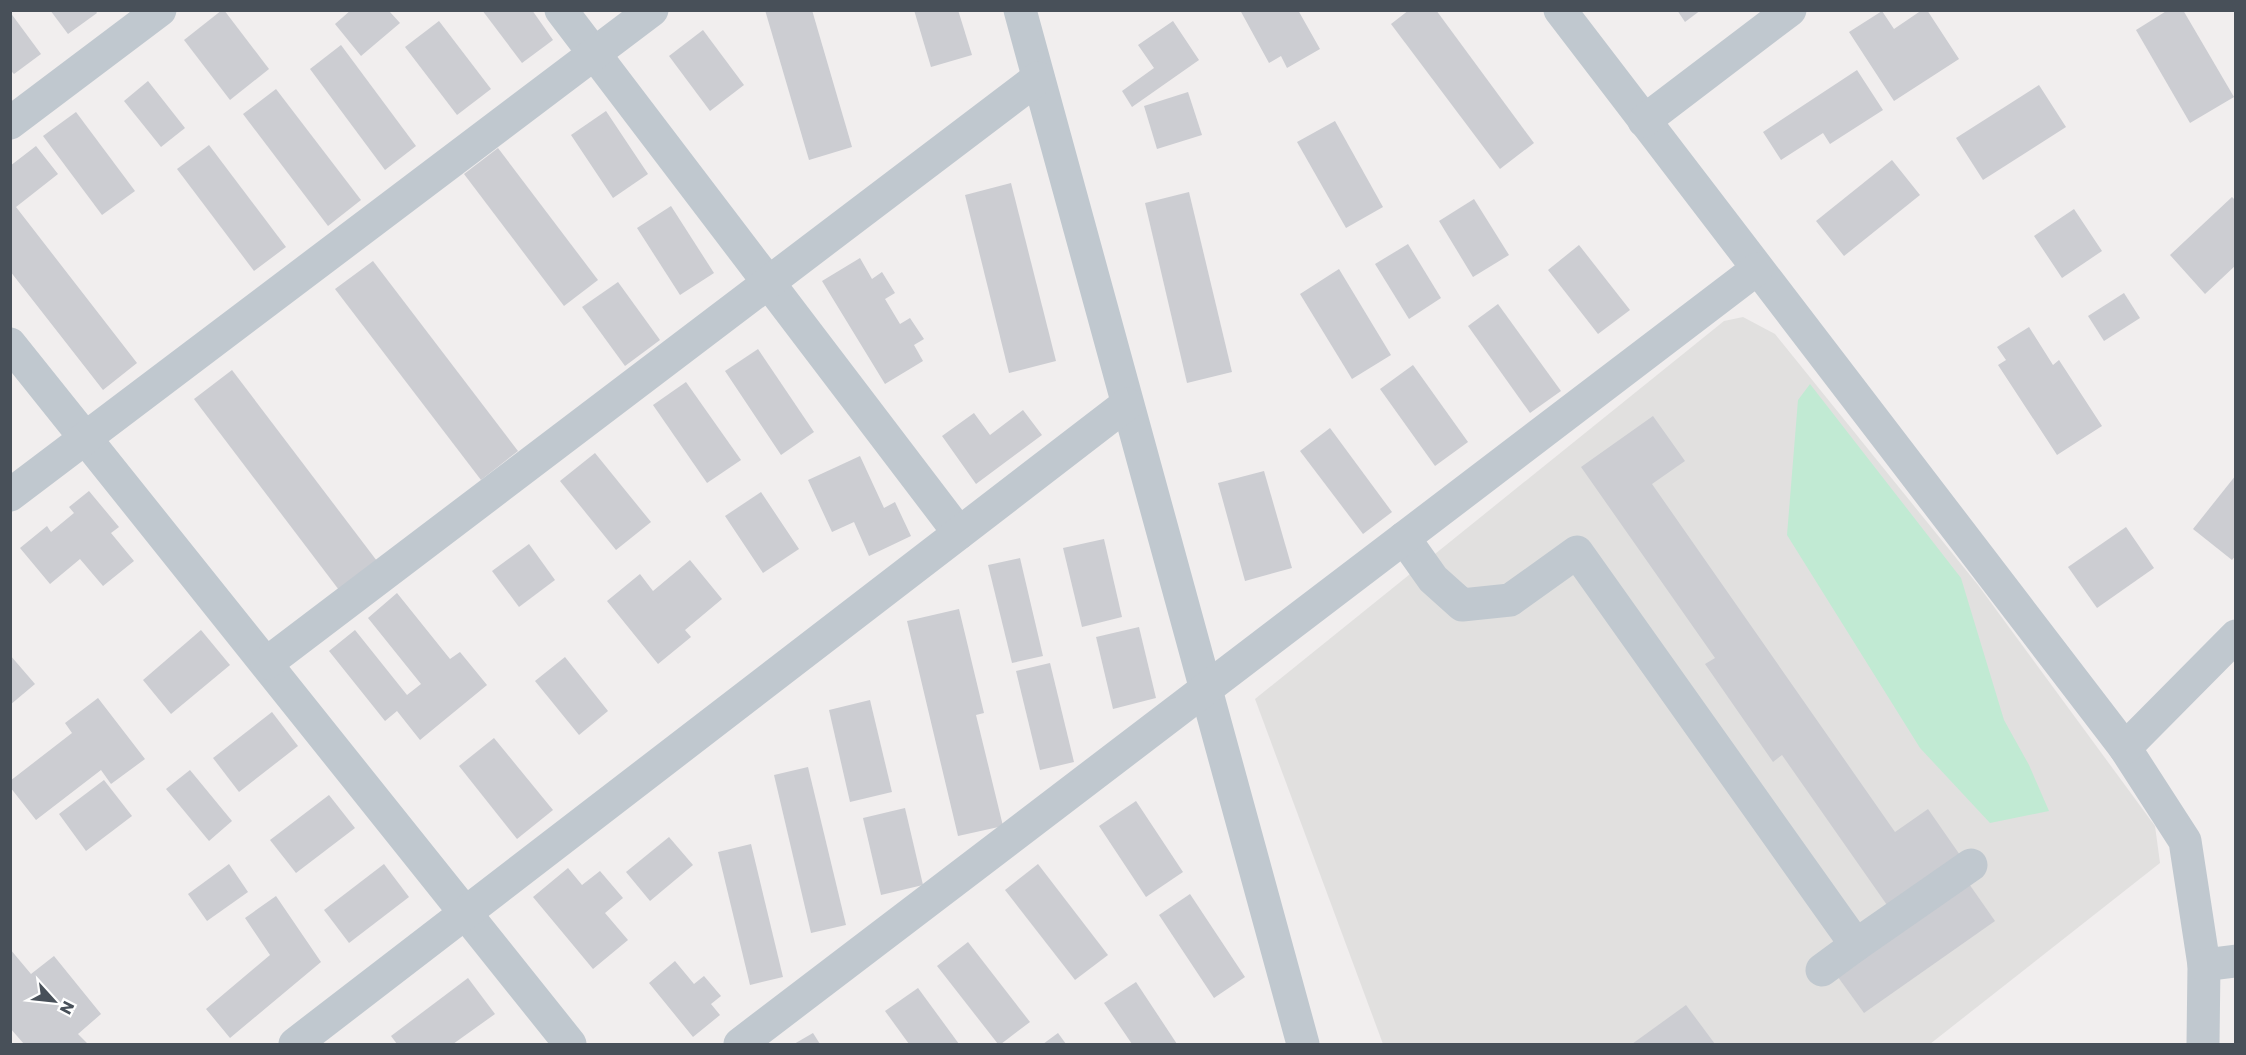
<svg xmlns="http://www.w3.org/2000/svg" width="2246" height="1055" viewBox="0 0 2246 1055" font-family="Poppins,sans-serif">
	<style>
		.education { fill: #e1e0df }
		.green { fill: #c1ead3 }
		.building { fill: #cccdd2 }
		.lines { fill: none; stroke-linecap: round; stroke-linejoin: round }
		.minor { stroke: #c0c8cf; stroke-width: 33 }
	</style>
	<rect width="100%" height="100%" fill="#f1eeee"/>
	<polygon class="education" points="1743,317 1775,334 1978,585 2155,826 2160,863 1930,1044 1383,1044 1255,699 1724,321"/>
	<polygon class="green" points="1810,384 1961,578 2004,720 2029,765 2049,811 1990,823 1920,748 1787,535 1798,400"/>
	<g class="building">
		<polygon points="50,10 95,10 97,13 68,34"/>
		<polygon points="222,10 224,10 269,69 230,100 184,40"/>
		<polygon points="351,10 392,10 390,12 400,23 361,56 335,24"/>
		<polygon points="482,10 532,10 553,40 522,63"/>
		<polygon points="765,10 812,10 852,147 809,160"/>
		<polygon points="914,10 958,10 972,55 931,67"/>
		<polygon points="1240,10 1298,10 1320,49 1287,68 1281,56 1269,63"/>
		<polygon points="1409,10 1436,10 1534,143 1500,169 1391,24"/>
		<polygon points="1677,10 1701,10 1685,22"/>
		<polygon points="1922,10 1927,10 1959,59 1894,101 1849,32 1882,11 1894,29"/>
		<polygon points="2168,10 2183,10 2234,97 2190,123 2136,30"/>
		<polygon points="10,12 41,54 14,74 10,70"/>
		<polygon points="439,21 491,89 457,115 405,47"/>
		<polygon points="1173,21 1199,60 1132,107 1122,91 1154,68 1138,45"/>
		<polygon points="703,30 744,85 710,111 669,56"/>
		<polygon points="341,45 416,146 385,170 310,69"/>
		<polygon points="1857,70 1883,110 1830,144 1823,133 1781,160 1763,132"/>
		<polygon points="148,81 185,128 161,147 124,101"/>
		<polygon points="2039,85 2066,127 1983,180 1956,138"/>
		<polygon points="276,89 361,200 328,226 243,114"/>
		<polygon points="1188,92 1202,135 1157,149 1144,106"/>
		<polygon points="606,111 648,174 613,198 571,135"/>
		<polygon points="76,112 135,191 102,215 43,136"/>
		<polygon points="1335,121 1383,207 1346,228 1297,142"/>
		<polygon points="209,145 286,247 254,271 177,169"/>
		<polygon points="36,146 58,174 16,207 137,363 103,390 10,271 10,166"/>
		<polygon points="498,148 598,280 564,306 464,174"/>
		<polygon points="1892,160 1920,195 1844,256 1816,221"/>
		<polygon points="1011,183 1056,361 1009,373 965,195"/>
		<polygon points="1189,192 1232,372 1187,383 1145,203"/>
		<polygon points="2232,197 2236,201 2236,265 2205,294 2170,255"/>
		<polygon points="1474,199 1509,255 1473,277 1439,221"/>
		<polygon points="671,206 714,273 680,295 637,228"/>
		<polygon points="2074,209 2102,251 2062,278 2034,236"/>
		<polygon points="1408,244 1441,298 1409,319 1375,264"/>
		<polygon points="1579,245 1630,310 1598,334 1548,270"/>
		<polygon points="860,258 872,279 882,272 895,293 885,299 900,324 910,318 924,339 914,345 923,361 885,384 822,281"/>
		<polygon points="373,261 518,451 481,480 335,289"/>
		<polygon points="1339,269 1391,355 1352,379 1300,294"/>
		<polygon points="618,282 660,340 625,366 582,307"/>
		<polygon points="2124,293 2140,318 2104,341 2088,316"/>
		<polygon points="1498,304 1561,391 1530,413 1468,326"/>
		<polygon points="2029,327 2053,365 2059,360 2102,426 2057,455 1998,365 2006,360 1997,347"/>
		<polygon points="758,349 814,432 781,455 725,371"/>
		<polygon points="1413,365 1468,442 1435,466 1380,389"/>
		<polygon points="232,370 377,561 339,590 194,399"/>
		<polygon points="686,382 741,460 707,483 653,405"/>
		<polygon points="1023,410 1042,435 976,484 942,436 974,413 990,435"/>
		<polygon points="1653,416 1685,461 1652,484 1895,832 1928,809 1960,855 1887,905 1782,755 1773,762 1705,664 1715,658 1581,467"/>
		<polygon points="1330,428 1392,512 1363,534 1300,451"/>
		<polygon points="595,453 651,522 616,550 560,481"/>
		<polygon points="860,456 884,508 895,502 911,536 869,556 854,522 832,532 808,480"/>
		<polygon points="1264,471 1292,568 1245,581 1218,483"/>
		<polygon points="2236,475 2236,555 2232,560 2193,529"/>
		<polygon points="89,491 119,527 111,533 134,561 103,586 80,559 50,584 20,548 47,526 51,532 74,513 69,507"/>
		<polygon points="761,492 799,549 763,573 725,516"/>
		<polygon points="2126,527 2154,568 2097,608 2068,567"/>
		<polygon points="1104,539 1122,617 1082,627 1063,548"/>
		<polygon points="529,544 555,580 519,607 492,571"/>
		<polygon points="1020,558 1043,656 1012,663 988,565"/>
		<polygon points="690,560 722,599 685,630 691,637 658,664 607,601 640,574 653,591"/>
		<polygon points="397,593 450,659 460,652 487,685 420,740 397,711 385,721 329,651 355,630 407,695 421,684 368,618"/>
		<polygon points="959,609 984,713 976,715 1003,826 958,836 907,621"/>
		<polygon points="1139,627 1156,698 1113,709 1096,637"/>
		<polygon points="201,630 230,665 171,714 143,680"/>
		<polygon points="10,655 35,684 10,705"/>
		<polygon points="565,657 608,711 579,735 535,681"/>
		<polygon points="1050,663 1074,762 1040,770 1016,671"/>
		<polygon points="98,698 145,759 111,784 101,770 36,820 10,787 10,781 72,733 65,723"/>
		<polygon points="870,700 892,792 850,802 829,710"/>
		<polygon points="272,712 298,746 239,792 213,758"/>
		<polygon points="494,738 553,810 517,839 459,766"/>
		<polygon points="808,767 846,925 811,933 774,775"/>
		<polygon points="190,770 232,821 209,841 166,789"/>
		<polygon points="104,780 132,816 86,851 59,814"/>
		<polygon points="329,795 355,828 296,873 270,840"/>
		<polygon points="1136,801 1183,872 1146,897 1099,826"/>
		<polygon points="905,808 923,885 881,895 863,818"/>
		<polygon points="669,837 693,865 650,901 626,872"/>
		<polygon points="751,844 783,977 750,985 718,852"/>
		<polygon points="229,864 248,892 207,921 188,894"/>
		<polygon points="384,864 409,897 349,943 324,910"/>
		<polygon points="1038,864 1108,955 1075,980 1005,890"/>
		<polygon points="568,868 582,885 600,871 623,898 605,913 628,940 593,969 533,897"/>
		<polygon points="1967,881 1995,921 1864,1013 1835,973"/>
		<polygon points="1190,894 1245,977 1214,998 1159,915"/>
		<polygon points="276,896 321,962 230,1038 206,1009 270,955 245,918"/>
		<polygon points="968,942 1030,1022 1001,1044 998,1044 937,966"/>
		<polygon points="10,949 31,974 54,956 101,1014 78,1034 88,1044 24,1044 10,1028"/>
		<polygon points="675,961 694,984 704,976 721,996 711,1004 720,1015 693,1037 649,983"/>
		<polygon points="468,978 495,1014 453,1044 397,1044 391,1036"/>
		<polygon points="1136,982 1177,1044 1132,1044 1104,1003"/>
		<polygon points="918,988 959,1044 909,1044 885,1011"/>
		<polygon points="1686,1005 1715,1044 1632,1044"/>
		<polygon points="813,1033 820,1044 794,1044"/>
		<polygon points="1058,1033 1066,1044 1043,1044"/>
	</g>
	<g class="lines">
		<g class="minor">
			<polyline points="561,10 959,533"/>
			<polyline points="1020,10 1303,1044"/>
			<polyline points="1560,10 2125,748 2185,841 2204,965 2203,1044"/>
			<polyline points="1644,121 1790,10"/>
			<polyline points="10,123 160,10"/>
			<polyline points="10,344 570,1044"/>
			<polyline points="10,495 652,10"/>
			<polyline points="1404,538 1433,579 1462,605 1510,600 1577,552 1856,945"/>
			<polyline points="267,663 1038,78"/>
			<polyline points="2125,748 2236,636"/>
			<polyline points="2204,965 2236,961"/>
			<polyline points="1822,970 1856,945 1971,865"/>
			<polyline points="295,1044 1127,404"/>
			<polyline points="740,1044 1757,269"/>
		</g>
	</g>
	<rect width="2246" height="1055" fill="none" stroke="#485059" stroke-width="24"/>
	<g transform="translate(54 1001) rotate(117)" stroke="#ffffff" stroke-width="4.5" paint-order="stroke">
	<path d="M0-4.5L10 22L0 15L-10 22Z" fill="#485059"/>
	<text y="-9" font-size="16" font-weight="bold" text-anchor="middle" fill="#485059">N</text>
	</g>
</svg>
